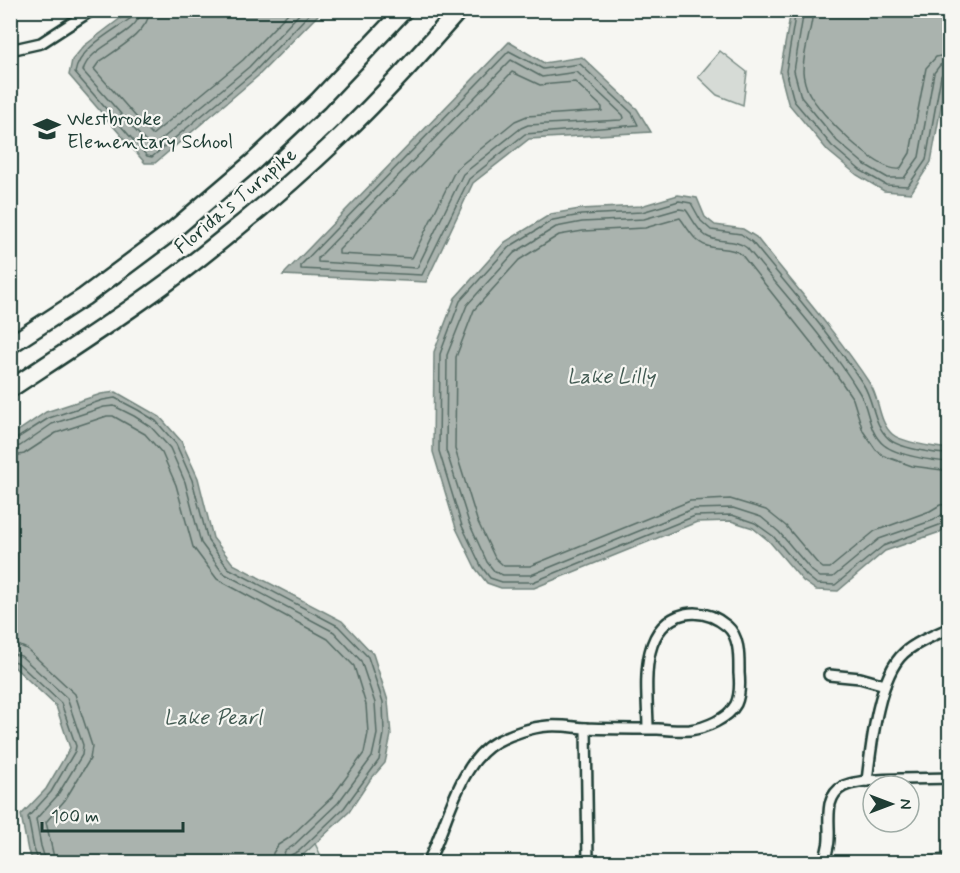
<svg xmlns="http://www.w3.org/2000/svg" width="960" height="873" viewBox="0 0 960 873" font-family="Mynerve,sans-serif">
	<style>
		.green { fill: #d6dbd6; stroke: #7a8c85; stroke-width: 1.5 }
		.water { fill: #aab3ae; stroke: #72847d; stroke-width: 1.5 }
		.lines { fill: none; stroke-linecap: round; stroke-linejoin: round }
		.shore { stroke: #576c65; stroke-width: 1.5 }
		.street-casing { stroke: #1f3d34; stroke-width: 14 }
		.highway-casing { stroke: #1f3d34; stroke-width: 21 }
		.street { stroke: #f6f6f2; stroke-width: 9 }
		.highway { stroke: #f6f6f2; stroke-width: 16 }
		.labels { text-anchor: middle; stroke-width: 4.5; stroke-linejoin: round; paint-order: stroke }
		.poi-label { font-size: 20px; fill: #1f3d34; stroke: #f6f6f2; text-anchor: start }
		.street-label { font-size: 20px; fill: #1f3d34; stroke: #f6f6f2 }
		.water-label { font-size: 21px; font-style: italic; fill: #425a52; stroke: #f6f6f2 }
	</style>
	<rect width="100%" height="100%" fill="#f6f6f2"/>
	<filter id="ink" filterUnits="userSpaceOnUse"><feTurbulence type="fractalNoise" baseFrequency=".0167" numOctaves="2"/><feDisplacementMap in="SourceGraphic" scale="12" xChannelSelector="R" yChannelSelector="G"/><feConvolveMatrix kernelMatrix="1 2 1 2 8 2 1 2 1" color-interpolation-filters="sRGB"/></filter>
	<g filter="url(#ink)">
		<g class="green">
			<polygon points="720,51 747,72 743,105 717,95 698,77"/>
			<polygon points="304,821 324,862 298,862 283,830"/>
		</g>
		<g class="water">
			<polygon points="130,11 130,10 322,11 258,76 155,163 145,163 69,75 72,60 84,46"/>
			<polygon points="791,11 949,11 949,63 931,162 911,193 884,191 857,175 828,151 788,103 780,72"/>
			<polygon points="509,42 544,63 582,57 637,109 651,132 529,139 473,183 426,282 283,275"/>
			<path d="M678 195 697 198 705 217 715 225 743 229 756 237C794 285 836 332 870 384 880 399 878 421 892 434 902 443 935 447 949 449V525L940 532 885 551 838 591 816 590 803 581 769 541 753 528 731 521 697 522 534 588H501L487 583 476 569 456 528 433 452 434 352 455 298 505 242 551 214 580 209 641 206Z"/>
			<polygon points="116,392 160,417 181,441 198,478 213,538 233,564 342,621 373,654 388,701 391,735 385,763 370,780 349,812 302,856 290,862 34,862 28,851 21,815 46,789 70,748 56,706 11,664 11,436 46,412 101,394"/>
			<polygon points="941,854 949,858 949,862 899,862"/>
		</g>
		<g class="lines">
			<g class="shore">
				<path d="M133 10 131 18C112 32 79 48 75 73L147 156 152 157 254 72 313 10"/>
				<path d="M141 10C139 36 88 45 83 71L151 148 249 67 303 10"/>
				<path d="M150 10C149 32 116 50 99 62L94 69 152 135 243 60 291 10"/>
				<polyline points="796,10 786,71 794,101 832,146 860,170 886,185 908,186 926,160 941,76 944,72 950,71"/>
				<polyline points="804,10 794,71 801,97 837,141 864,164 888,178 904,178 919,157 934,73 940,65 950,63"/>
				<path d="M813 10C812 30 803 51 803 71 803 77 806 88 809 93 820 114 876 172 900 169L910 153 926 68 936 57 950 54"/>
				<polygon points="509,51 543,69 580,64 632,113 638,125 525,134 469,179 422,275 301,269 301,265"/>
				<polygon points="511,60 542,77 577,72 623,115 624,118 621,120 528,125 521,128 463,174 417,268 318,262 318,258"/>
				<polygon points="512,72 540,85 575,82 602,107 602,111 527,116 515,121 456,169 412,258 339,254 339,250"/>
				<polyline points="10,440 16,439 49,418 103,400 115,398 138,410 156,421 176,444 192,480 208,541 228,568 338,626 368,657 383,702 384,734 379,760 344,808 299,851 291,855 288,862"/>
				<polyline points="10,448 20,446 52,424 104,407 114,406 134,416 151,427 170,448 185,482 201,543 223,573 334,632 361,661 375,703 377,734 372,757 338,803 294,845 285,851 281,862"/>
				<path d="M950 454C936 454 897 448 888 438 873 424 874 401 863 384 830 334 790 289 752 242L741 234 711 230 701 221 691 203 679 201 642 212 581 215 553 220 509 247 460 301 440 354 439 451 462 526 481 566 490 578 502 582H533L695 516 732 515 755 523 773 536 807 576 817 584 835 585 883 546 950 521"/>
				<polyline points="10,457 24,454 56,433 107,416 113,416 145,434 162,453 176,485 193,547 217,579 328,639 354,666 366,705 368,733 364,753 332,797 289,838 278,845 273,853 272,862"/>
				<path d="M950 462C933 461 896 455 884 445 867 431 870 409 859 392 828 341 784 294 747 248 734 238 719 244 706 236 696 229 693 219 686 210L679 209 644 219 582 222 556 227 514 253 467 305 447 355 446 450 469 523 487 562 495 572 503 575H531L693 509 733 508 761 517 779 532 812 571 820 577H833L879 539 934 520 943 514 950 513"/>
				<path d="M950 471 912 466 884 456 876 450 863 431 853 399 836 374 741 254C731 247 719 250 707 246 693 241 688 228 680 218L645 228 583 231 559 235 519 260 474 310 456 357 455 449 477 520 495 558 504 566H530L690 501 730 499 766 510 786 526 818 564 823 568H830L875 531 930 511 940 505 950 504"/>
				<polyline points="10,644 18,645 27,649 75,694 92,746 90,759 65,800 46,822 55,862"/>
				<polyline points="10,653 21,656 67,698 83,745 82,755 57,796 36,819 41,846 46,862"/>
				<polyline points="10,661 17,662 61,703 76,746 75,751 51,792 28,817 34,849 39,862"/>
			</g>
			<defs>
				<g id="street">
					<polyline points="10,50 41,43 92,10"/>
					<polyline points="829,675 860,678 885,685"/>
					<polyline points="586,728 588,862"/>
					<path d="M867 781C871 747 878 676 904 653 916 642 935 635 950 628"/>
					<path d="M428 862C447 826 458 763 496 742 511 734 532 727 548 726 560 725 573 727 585 728 609 729 633 729 658 729 668 730 679 731 690 730 705 728 728 719 736 704 740 695 740 683 739 673 739 657 740 637 727 626 715 616 701 611 685 614 636 626 648 692 648 729"/>
					<path d="M823 862C834 839 826 826 830 804 832 796 836 790 844 786 864 777 925 779 950 778"/>
				</g>
				<g id="highway">
					<polyline points="10,345 84,297 171,232 253,162 318,101 404,10"/>
					<path d="M10 389C81 342 152 297 218 243 261 209 302 173 341 136 383 96 421 53 459 10"/>
				</g>
			</defs>
			<use href="#street" class="street-casing"/>
			<use href="#highway" class="highway-casing"/>
			<use href="#street" class="street"/>
			<use href="#highway" class="highway"/>
		</g>
	</g>
	<defs>
		<symbol id="school-bare" viewBox="-9 -9 18 18"><path d="M0-5L7-2L0 1L-7-2ZM-4 1L0 2.5L4 1V4Q0 6-4 4Z" fill="#1f3d34" stroke="#f6f6f2" stroke-width="2.5" paint-order="stroke"/></symbol>
	</defs>
	<g fill-rule="evenodd">
		<use href="#school-bare" x="28" y="110" width="38" height="38"/>
	</g>
	<g class="labels">
		<g class="poi-label">
			<text x="67" y="125">Westbrooke<tspan x="67" dy="23">Elementary School</tspan></text>
		</g>
		<g class="street-label">
			<text transform="translate(235 200) rotate(-40)" y="7">Florida's Turnpike</text>
		</g>
		<g class="water-label">
			<text x="611" y="383">Lake Lilly</text>
			<text x="213" y="724">Lake Pearl</text>
		</g>
	</g>
	<rect width="960" height="873" fill="none" stroke="#f6f6f2" stroke-width="36"/>
	<rect x="18" y="18" width="924" height="837" fill="none" stroke="#1f3d34" stroke-width="2" filter="url(#ink)"/>
	<g transform="translate(891 804) rotate(90)"><circle r="28" fill="#f6f6f2" stroke="#a0aca6" stroke-width="1.5"/>
	<path d="M0-4.5L10 22L0 15L-10 22Z" fill="#1f3d34"/>
	<text y="-9" font-size="16" font-weight="bold" text-anchor="middle" fill="#1f3d34">N</text>
	</g>
	<path d="M42 822v9h141v-9" fill="none" stroke="#1f3d34" stroke-width="3"/>
	<text x="51" y="822" font-size="18" fill="#1f3d34" stroke="#f6f6f2" stroke-width="4.5" paint-order="stroke">100 m</text>
</svg>
